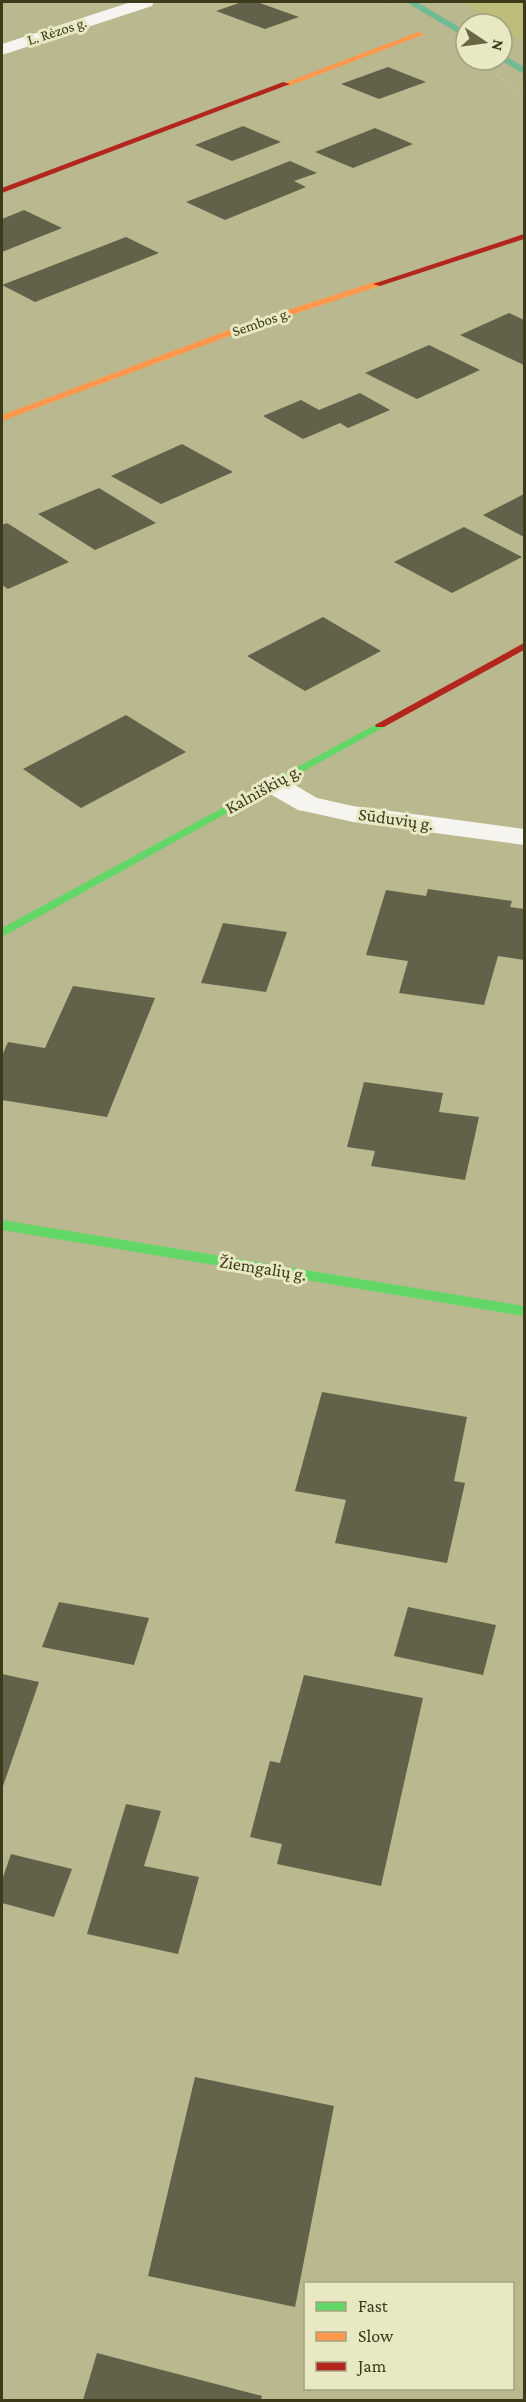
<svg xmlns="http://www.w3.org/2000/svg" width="526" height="2402" viewBox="0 0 526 2402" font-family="'Crimson Pro',serif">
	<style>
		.built { fill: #bebc7a }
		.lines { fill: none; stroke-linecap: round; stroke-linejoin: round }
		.stream { fill: #71bb94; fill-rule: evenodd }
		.building { fill: #616249 }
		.path { stroke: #c5c4b8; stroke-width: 2; stroke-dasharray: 1 3; stroke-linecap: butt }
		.street { fill: #f5f4ee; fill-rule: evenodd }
		.fast { fill: #63d668; fill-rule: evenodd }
		.slow { fill: #ff974d; fill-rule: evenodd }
		.jam { fill: #b3261e; fill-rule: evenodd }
		.labels { text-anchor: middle; stroke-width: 6; stroke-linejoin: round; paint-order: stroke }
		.far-street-label { font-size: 15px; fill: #3c3a1b; stroke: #e8e8c3 }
		.street-label { font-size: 18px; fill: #3c3a1b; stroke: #e8e8c3 }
	</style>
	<rect width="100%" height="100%" fill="#bab88f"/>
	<polygon class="built" points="462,2 524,2 524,42 502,28 502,24 496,24"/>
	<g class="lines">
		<g class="stream">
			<polygon points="406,2 417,2 466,31 466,38"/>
			<polygon points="502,54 524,67 524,74 500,60 502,60"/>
		</g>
	</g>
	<g class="building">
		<polygon points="242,2 257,2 299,17 265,29 216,11"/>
		<polygon points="388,67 426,82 379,99 341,84"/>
		<polygon points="243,126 281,142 232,161 195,145"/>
		<polygon points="375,128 413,144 353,168 315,152"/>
		<polygon points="290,161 317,173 294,181 306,187 225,220 186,202"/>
		<polygon points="24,210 62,228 2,252 2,219"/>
		<polygon points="126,237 159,253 35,302 2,285"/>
		<polygon points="509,313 524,320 524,365 460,335"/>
		<polygon points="429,345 480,370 417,399 365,373"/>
		<polygon points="360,393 390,410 348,428 340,423 303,439 263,416 301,400 319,410"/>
		<polygon points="182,444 233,472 161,504 111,476"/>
		<polygon points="99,488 156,523 95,550 38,514"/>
		<polygon points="524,494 524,537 483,515"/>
		<polygon points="7,523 69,562 8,589 2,585 2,525"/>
		<polygon points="464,527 522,557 452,593 394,562"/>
		<polygon points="323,617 381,651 305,691 247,656"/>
		<polygon points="126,715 186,752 81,808 23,769"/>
		<polygon points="428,889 512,901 510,907 524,909 524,960 498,956 484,1005 399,993 408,961 366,955 386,890 426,896"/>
		<polygon points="223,923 287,932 266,992 201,983"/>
		<polygon points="73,986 155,998 107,1117 2,1100 2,1056 8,1042 45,1048"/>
		<polygon points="364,1082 443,1093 439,1112 479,1117 465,1180 371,1166 375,1151 347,1147"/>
		<polygon points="322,1392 467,1417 454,1481 465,1483 447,1563 335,1543 346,1500 295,1491"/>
		<polygon points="59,1602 149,1618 134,1665 42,1647"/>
		<polygon points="408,1607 496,1625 483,1675 394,1656"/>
		<polygon points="2,1674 39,1682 2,1789"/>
		<polygon points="304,1675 423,1698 381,1886 277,1864 282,1844 250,1837 270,1761 280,1763"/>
		<polygon points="126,1804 161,1811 144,1866 199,1877 178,1954 87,1934"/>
		<polygon points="11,1854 72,1869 54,1917 2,1903 2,1880"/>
		<polygon points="195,2077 334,2106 295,2307 148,2276"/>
		<polygon points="97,2353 262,2396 261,2400 83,2400"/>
	</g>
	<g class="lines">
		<g class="path">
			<polyline points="379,2 387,6"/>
			<polyline points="477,60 524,95"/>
		</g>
		<g class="street">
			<polygon points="131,2 154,2 152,6 2,55 2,44"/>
			<polygon points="273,776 283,778 317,798 353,806 524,829 524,845 353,822 308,812 298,810 263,790 259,784 263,778"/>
		</g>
		<g class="fast">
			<polygon points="380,722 385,725 384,727 2,937 2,928"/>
			<polygon points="2,1220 524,1306 524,1316 2,1230"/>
		</g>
		<g class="slow">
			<polygon points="418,32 425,34 289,86 282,84"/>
			<polygon points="377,281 381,284 380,286 248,329 2,421 2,415 242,325"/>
		</g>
		<g class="jam">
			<polygon points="283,82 290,84 2,193 2,188"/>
			<polygon points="524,234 524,239 380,286 373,284"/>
			<polygon points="524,643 524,650 384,727 376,727 375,725"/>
		</g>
	</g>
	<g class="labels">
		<g class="far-street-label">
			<text transform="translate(57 31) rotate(-18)" y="5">L. Rėzos g.</text>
			<text transform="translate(261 322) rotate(-19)" y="5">Sembos g.</text>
		</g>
		<g class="street-label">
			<text transform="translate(263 789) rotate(-29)" y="6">Kalniškių g.</text>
			<text transform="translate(396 819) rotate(8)" y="6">Sūduvių g.</text>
			<text transform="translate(263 1268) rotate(9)" y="6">Žiemgalių g.</text>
		</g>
	</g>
	<rect width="526" height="2402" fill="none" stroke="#3c3a1b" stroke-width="6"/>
	<rect x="304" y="2282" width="210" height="108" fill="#e8e8c3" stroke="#a3a280" stroke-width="1.5"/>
	<rect x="316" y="2302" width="30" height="9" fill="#63d668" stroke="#a3a280" stroke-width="1.5"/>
	<text x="358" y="2312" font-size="18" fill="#3c3a1b">Fast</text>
	<rect x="316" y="2332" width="30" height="9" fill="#ff974d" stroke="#a3a280" stroke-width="1.5"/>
	<text x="358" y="2342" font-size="18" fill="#3c3a1b">Slow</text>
	<rect x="316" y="2362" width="30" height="9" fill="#b3261e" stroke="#a3a280" stroke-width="1.5"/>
	<text x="358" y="2372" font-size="18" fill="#3c3a1b">Jam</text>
	<g transform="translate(484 42) rotate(103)"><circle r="28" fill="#e8e8c3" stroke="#a3a280" stroke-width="1.5"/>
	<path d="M0-4.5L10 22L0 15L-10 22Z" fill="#686644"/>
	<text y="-9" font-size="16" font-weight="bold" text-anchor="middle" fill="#3c3a1b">N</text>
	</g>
</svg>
